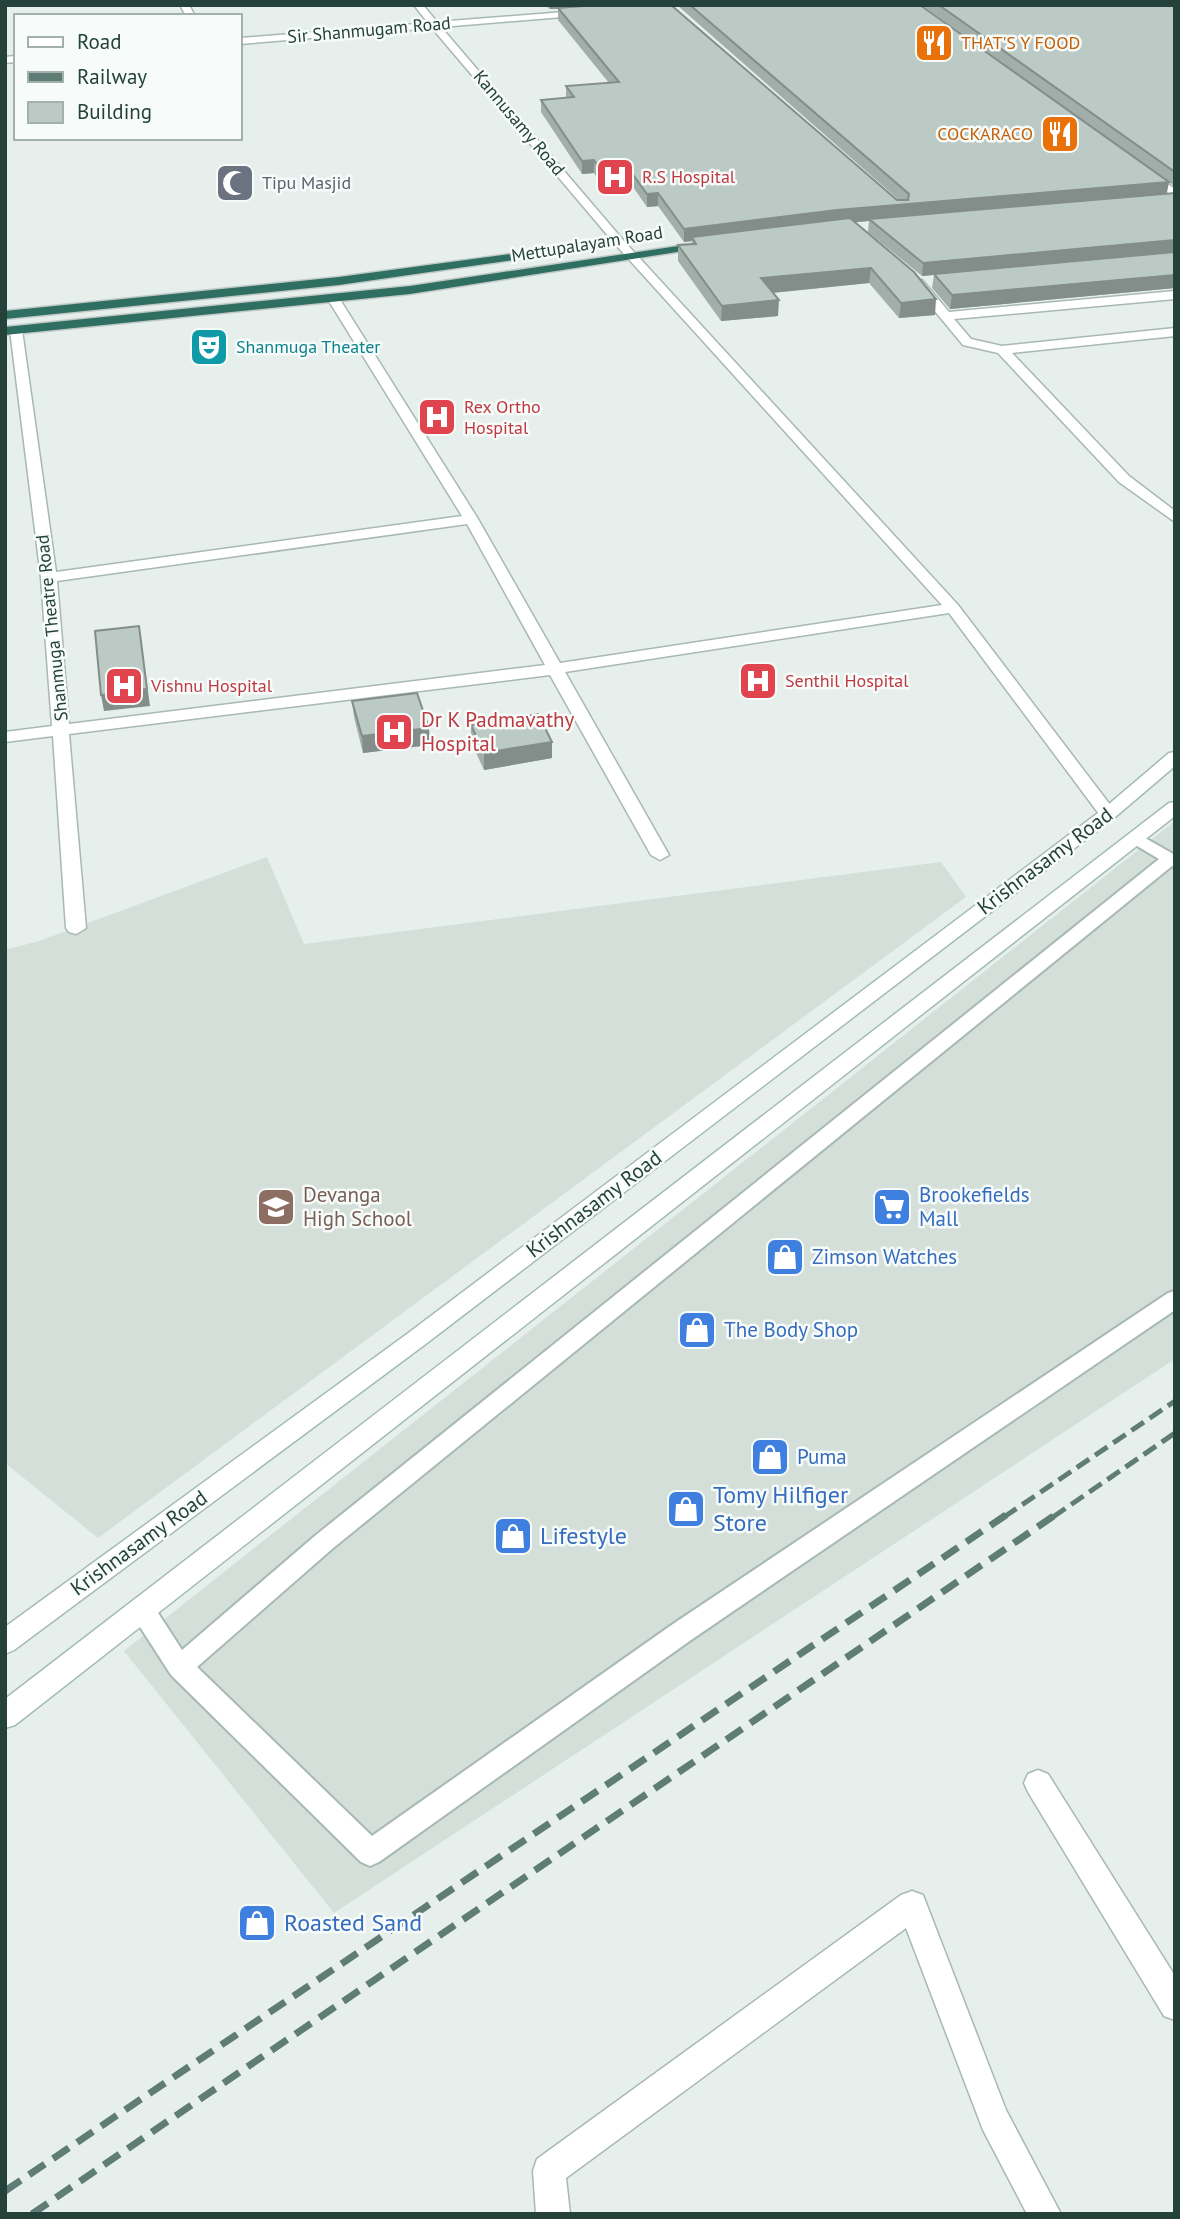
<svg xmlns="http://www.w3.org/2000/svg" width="1180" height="2219" viewBox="0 0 1180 2219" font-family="'PT Sans',sans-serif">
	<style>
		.built { fill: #d4dfda }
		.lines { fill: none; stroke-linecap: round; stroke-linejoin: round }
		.lane-casing { stroke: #a8b8b2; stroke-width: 4 }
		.street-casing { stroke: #a8b8b2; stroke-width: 3 }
		.secondary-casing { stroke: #a4bbb3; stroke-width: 3 }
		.highway-casing { stroke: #c2cac8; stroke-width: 3 }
		.lane { fill: #fff; fill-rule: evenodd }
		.street { fill: #fff; fill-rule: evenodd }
		.secondary { fill: #fff; fill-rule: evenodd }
		.highway { fill: #2f6f62; fill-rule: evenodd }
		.rail-far1 { stroke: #5f7d75; stroke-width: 5; stroke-dasharray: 15 7; stroke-linecap: butt }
		.rail { stroke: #5f7d75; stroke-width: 7; stroke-dasharray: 19 10; stroke-linecap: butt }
		.wall { fill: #a1aea9 }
		.shaded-wall { fill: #838d89 }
		.building { fill: #bbcac4; stroke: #838d89; stroke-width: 2 }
		.labels { text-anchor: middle; stroke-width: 5; stroke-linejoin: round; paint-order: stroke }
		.far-street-label { font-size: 18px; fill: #24423a; stroke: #f7fbf9 }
		.far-food-label { font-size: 18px; fill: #c56008; stroke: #f7fbf9; text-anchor: start }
		.far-health-label { font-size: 18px; fill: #be3a42; stroke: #f7fbf9; text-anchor: start }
		.far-worship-label { font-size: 18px; fill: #5b616d; stroke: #f7fbf9; text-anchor: start }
		.far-culture-label { font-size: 18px; fill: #0d838f; stroke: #f7fbf9; text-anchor: start }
		.health-label { font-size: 21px; fill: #be3a42; stroke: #f7fbf9; text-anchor: start }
		.street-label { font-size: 21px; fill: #24423a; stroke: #f7fbf9 }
		.education-label { font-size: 21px; fill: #785e54; stroke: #f7fbf9; text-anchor: start }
		.shop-label { font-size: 21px; fill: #366cbe; stroke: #f7fbf9; text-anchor: start }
		.near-shop-label { font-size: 24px; fill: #366cbe; stroke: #f7fbf9; text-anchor: start }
	</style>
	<rect width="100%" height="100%" fill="#e6efeb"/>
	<g class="built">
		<polygon points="1175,821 1175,1359 334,1913 124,1651"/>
		<polygon points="267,857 304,944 941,862 966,897 98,1538 5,1463 5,950 39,941"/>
	</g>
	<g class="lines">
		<defs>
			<polygon id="lane" points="1138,834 1175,855 1175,867 1172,866 332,1549 197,1667 372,1836 673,1624 1168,1293 1175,1291 1175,1310 691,1640 379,1862 370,1866 361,1862 171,1675 133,1616 130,1609 133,1602 142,1599 151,1602 182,1650 316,1535 1159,859 1132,843 1130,839"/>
			<g id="street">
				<polygon points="180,5 189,5 195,16 186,16"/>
				<path d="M414 5H423L437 22 590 10 591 12 587 15 441 27 623 240 958 605 1114 810 1117 814 1114 818H1102L949 613 565 672 669 855 660 860 651 855 550 675 69 734 86 928 76 934 69 932 66 928 53 736 5 742V732L52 726 41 578 10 330 12 327H20L22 330 56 572 462 516 327 298 333 294 339 298 478 519 560 663 942 605 615 244 432 28 240 44V38L428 23ZM467 524 545 665 69 724 57 581Z"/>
				<polygon points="16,56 16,62 5,63 5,57"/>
				<polygon points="914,280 922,280 949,312 1175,291 1175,299 954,319 971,339 1002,346 1175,328 1175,336 1012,353 1129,476 1175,511 1175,522 1119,482 998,353 963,345 914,286"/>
				<polygon points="1038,1770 1048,1774 1175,1976 1175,2020 1164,2016 1028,1792 1024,1783 1028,1774"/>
				<polygon points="912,1891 923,1895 1006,2110 1061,2214 1027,2214 983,2130 906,1928 566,2178 570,2214 536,2214 533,2171 537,2159 901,1895"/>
			</g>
			<g id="secondary">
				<polygon points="1146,169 1175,189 1175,198 1142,174 1141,172"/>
				<polygon points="1175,752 1175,766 1114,818 423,1346 14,1650 5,1654 5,1627 407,1334 1102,810 1169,753"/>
				<polygon points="1175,802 1175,816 15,1725 5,1728 5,1699 1169,803"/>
			</g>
			<g id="highway">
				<polygon points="608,241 614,244 612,246 339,285 5,319 5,311 339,277"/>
				<polygon points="705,242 711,245 709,247 410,294 5,335 5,327 410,286"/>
			</g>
		</defs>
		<use href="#lane" class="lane-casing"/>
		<use href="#street" class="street-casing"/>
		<use href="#secondary" class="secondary-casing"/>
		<use href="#highway" class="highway-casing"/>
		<use href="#lane" class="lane"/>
		<use href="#street" class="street"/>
		<use href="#secondary" class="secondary"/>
		<use href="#highway" class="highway"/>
		<g class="rail-far1">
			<polyline points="1004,1517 1175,1401"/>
			<polyline points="1053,1517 1175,1433"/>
		</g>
		<g class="rail">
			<polyline points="5,2191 1006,1515"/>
			<polyline points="32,2214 1055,1515"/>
		</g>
	</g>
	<g class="wall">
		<polygon points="544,5 671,5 897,200 899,200 677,5 920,5 1135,158 922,5 1175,5 1175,187 1169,182 1167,193 1175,288 950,309 932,288 934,275 922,276 868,232 869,221 854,222 935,315 899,318 869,283 773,293 778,316 721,321 678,261 678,245 691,244 692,241 684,242 658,206 647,207 631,184 603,187 594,173 582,174 541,112 541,100 566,98 566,86 609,83 558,20 558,9 550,9"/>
		<polygon points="352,701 430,745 363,753 354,717"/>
		<polygon points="471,725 552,742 552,758 484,770 471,742"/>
	</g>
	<g class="shaded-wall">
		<polygon points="550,5 598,5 550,9"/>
		<polygon points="594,160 594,173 582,174 582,161"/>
		<polygon points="631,172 631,184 603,187 603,174"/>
		<polygon points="1169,182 1166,195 869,219 869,221 692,237 692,241 684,242 684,229 837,210"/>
		<polygon points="658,193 658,206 647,207 647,194"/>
		<polygon points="1175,240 1175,253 922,276 923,263"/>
		<polygon points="871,268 869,283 760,294 761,278"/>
		<polygon points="1175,275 1175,288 950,309 952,295"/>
		<polygon points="936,299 935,315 899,318 901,303"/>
		<polygon points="779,300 778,316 721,321 722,306"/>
		<polygon points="139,626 150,706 104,711 101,695"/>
		<polygon points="429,728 430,745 363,753 362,736"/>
		<polygon points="552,742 552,758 484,770 484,753"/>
	</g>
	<g class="building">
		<polygon points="596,5 671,5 897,200 908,200 909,194 690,5 920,5 1169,182 837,210 684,229 658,193 647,194 631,172 603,174 594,160 582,161 541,100 574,97 566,86 619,82 558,8"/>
		<polygon points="939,5 1175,5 1175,172"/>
		<polygon points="1175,193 1175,240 923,263 869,219"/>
		<polygon points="850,218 914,272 936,299 901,303 871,268 761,278 779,300 722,306 678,245 696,244 692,237"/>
		<polygon points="1175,252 1175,275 952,295 934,274"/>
		<polygon points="139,626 147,689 101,695 95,631"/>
		<polygon points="417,693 429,728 362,736 352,701"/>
		<polygon points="538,714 552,742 484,753 471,725"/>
	</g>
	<defs>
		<symbol id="restaurant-square" viewBox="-11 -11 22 22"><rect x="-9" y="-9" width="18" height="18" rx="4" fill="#e8710a" stroke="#f7fbf9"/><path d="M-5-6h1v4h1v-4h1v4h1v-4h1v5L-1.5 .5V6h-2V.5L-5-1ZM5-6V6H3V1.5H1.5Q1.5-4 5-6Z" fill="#fff"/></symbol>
		<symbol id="hospital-square" viewBox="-11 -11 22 22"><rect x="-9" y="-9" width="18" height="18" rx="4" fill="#e0444e" stroke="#f7fbf9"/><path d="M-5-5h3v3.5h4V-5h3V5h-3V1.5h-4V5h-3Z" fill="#fff"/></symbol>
		<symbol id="mosque-square" viewBox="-11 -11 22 22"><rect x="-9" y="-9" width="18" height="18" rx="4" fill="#6b7280" stroke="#f7fbf9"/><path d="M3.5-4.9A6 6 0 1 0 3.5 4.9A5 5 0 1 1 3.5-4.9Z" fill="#fff"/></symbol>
		<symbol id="theatre-square" viewBox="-11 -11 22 22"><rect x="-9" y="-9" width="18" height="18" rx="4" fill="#0f9aa8" stroke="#f7fbf9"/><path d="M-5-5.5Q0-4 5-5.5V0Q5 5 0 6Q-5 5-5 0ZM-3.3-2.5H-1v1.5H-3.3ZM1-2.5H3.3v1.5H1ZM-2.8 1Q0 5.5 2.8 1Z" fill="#fff"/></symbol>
		<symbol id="school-square" viewBox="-11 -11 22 22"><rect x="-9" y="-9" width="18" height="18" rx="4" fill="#8d6e63" stroke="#f7fbf9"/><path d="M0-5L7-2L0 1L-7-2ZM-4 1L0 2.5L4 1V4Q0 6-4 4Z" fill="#fff"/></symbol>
		<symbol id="supermarket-square" viewBox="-11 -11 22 22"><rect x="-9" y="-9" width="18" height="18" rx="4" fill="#3f7fe0" stroke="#f7fbf9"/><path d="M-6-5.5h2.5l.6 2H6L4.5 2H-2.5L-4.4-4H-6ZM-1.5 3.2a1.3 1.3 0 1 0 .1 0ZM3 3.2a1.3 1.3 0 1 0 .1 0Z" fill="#fff"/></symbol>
		<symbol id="shop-square" viewBox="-11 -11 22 22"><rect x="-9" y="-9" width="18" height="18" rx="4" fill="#3f7fe0" stroke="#f7fbf9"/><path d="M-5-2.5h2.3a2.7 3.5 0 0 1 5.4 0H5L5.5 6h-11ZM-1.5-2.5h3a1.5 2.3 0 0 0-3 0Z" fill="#fff"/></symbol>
	</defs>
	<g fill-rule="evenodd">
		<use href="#restaurant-square" x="912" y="21" width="44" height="44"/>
		<use href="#restaurant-square" x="1038" y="112" width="44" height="44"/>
		<use href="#hospital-square" x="593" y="155" width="44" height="44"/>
		<use href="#mosque-square" x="213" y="161" width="44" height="44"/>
		<use href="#theatre-square" x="187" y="325" width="44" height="44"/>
		<use href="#hospital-square" x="415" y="395" width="44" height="44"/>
		<use href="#hospital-square" x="736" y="659" width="44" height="44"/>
		<use href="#hospital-square" x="102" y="664" width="44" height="44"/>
		<use href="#hospital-square" x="372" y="710" width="44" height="44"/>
		<use href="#school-square" x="254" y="1185" width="44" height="44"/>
		<use href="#supermarket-square" x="870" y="1185" width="44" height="44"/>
		<use href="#shop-square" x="763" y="1235" width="44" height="44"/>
		<use href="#shop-square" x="675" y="1308" width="44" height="44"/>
		<use href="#shop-square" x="748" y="1435" width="44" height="44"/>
		<use href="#shop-square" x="664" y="1487" width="44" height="44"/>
		<use href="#shop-square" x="491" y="1514" width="44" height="44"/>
		<use href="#shop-square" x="235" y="1901" width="44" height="44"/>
	</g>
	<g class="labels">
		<g class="far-street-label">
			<text transform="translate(369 30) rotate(-5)" y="6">Sir Shanmugam Road</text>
			<text transform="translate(519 123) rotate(50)" y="6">Kannusamy Road</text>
			<text transform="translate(587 244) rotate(-9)" y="6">Mettupalayam Road</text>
			<text transform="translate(52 628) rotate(-96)" y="6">Shanmuga Theatre Road</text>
		</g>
		<g class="far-food-label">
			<text x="961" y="49">THAT'S Y FOOD</text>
			<text x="1033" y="140" text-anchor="end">COCKARACO</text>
		</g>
		<g class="far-health-label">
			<text x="642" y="183">R.S Hospital</text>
			<text x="464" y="413">Rex Ortho<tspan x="464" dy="21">Hospital</tspan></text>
			<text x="785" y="687">Senthil Hospital</text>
			<text x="151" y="692">Vishnu Hospital</text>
		</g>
		<g class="far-worship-label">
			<text x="262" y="189">Tipu Masjid</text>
		</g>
		<g class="far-culture-label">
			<text x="236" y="353">Shanmuga Theater</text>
		</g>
		<g class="health-label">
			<text x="421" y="727">Dr K Padmavathy<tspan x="421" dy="24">Hospital</tspan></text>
		</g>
		<g class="street-label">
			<text transform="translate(1045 861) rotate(-37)" y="7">Krishnasamy Road</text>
			<text transform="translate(594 1204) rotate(-37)" y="7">Krishnasamy Road</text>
			<text transform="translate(139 1543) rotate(-36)" y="7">Krishnasamy Road</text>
		</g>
		<g class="education-label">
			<text x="303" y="1202">Devanga<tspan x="303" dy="24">High School</tspan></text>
		</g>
		<g class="shop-label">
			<text x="919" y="1202">Brookefields<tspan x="919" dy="24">Mall</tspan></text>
			<text x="812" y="1264">Zimson Watches</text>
			<text x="724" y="1337">The Body Shop</text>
			<text x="797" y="1464">Puma</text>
		</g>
		<g class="near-shop-label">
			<text x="713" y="1503">Tomy Hilfiger<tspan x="713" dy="28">Store</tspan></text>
			<text x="540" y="1544">Lifestyle</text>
			<text x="284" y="1931">Roasted Sand</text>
		</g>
	</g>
	<rect width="1180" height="2219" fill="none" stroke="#24423a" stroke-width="14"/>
	<rect x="14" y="14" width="228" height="126" fill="#f7fbf9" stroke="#a3b1ad" stroke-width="2"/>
	<rect x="28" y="37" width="35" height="10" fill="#ffffff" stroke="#a3b1ad" stroke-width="2"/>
	<text x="77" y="49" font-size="21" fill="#24423a">Road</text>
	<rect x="28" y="72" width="35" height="10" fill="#5f7d75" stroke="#a3b1ad" stroke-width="2"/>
	<text x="77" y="84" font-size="21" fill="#24423a">Railway</text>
	<rect x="28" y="102" width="35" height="21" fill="#bbcac4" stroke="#a3b1ad" stroke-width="2"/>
	<text x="77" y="119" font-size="21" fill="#24423a">Building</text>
</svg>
